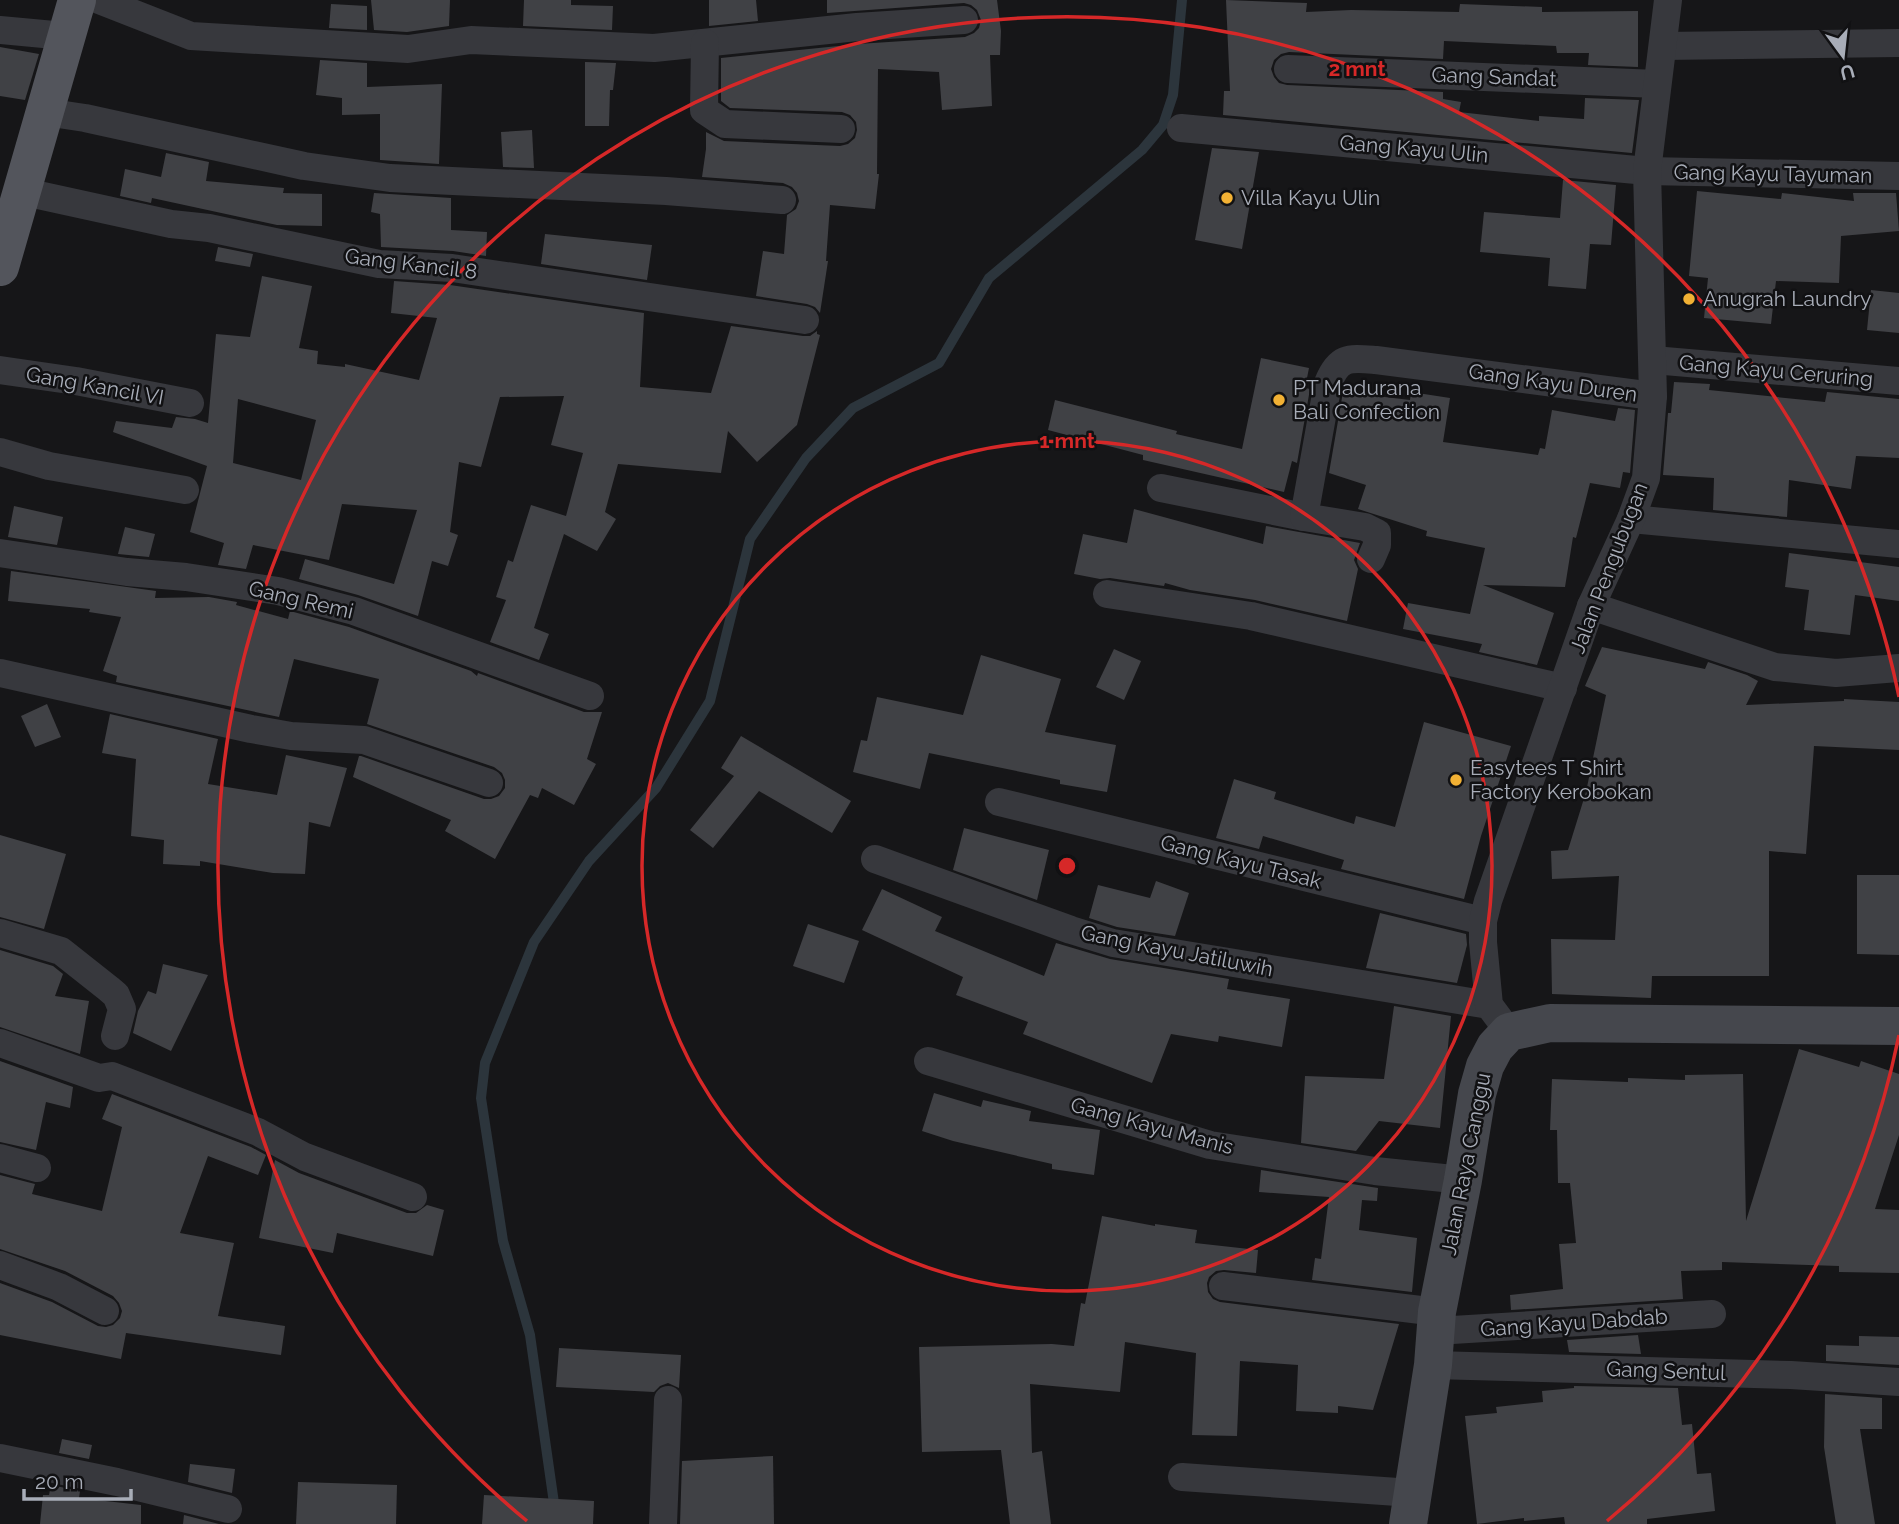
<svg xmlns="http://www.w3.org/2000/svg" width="1899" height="1524" viewBox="0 0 1899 1524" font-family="Raleway,sans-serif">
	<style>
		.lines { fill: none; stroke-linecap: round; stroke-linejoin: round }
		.stream { stroke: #2c353c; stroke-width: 10 }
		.building { fill: #404145; fill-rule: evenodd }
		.minor { stroke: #37383d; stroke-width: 28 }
		.secondary { stroke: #45474d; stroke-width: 38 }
		.primary { stroke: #53555c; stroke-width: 38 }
		.ring { fill: none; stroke: #d62828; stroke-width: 3.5 }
		.poi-dot { fill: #f2b134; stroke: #111113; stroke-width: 2.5 }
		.labels { text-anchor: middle; stroke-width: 5; stroke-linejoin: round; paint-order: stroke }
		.street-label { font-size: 21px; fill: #a8adb8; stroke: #111113 }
		.poi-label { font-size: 21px; fill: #a8adb8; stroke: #111113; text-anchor: start }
		.centre { fill: #d62828; stroke: #111113; stroke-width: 3.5 }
		.ring-label { font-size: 21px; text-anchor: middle; font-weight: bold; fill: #d62828; stroke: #111113; stroke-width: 5; stroke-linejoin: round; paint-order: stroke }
	</style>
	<rect width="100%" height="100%" fill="#161618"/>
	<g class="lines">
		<polyline class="stream" points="557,1524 530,1335 503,1241 481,1098 485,1063 534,942 589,861 656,788 710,701 750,539 806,458 853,408 939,363 989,278 1142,150 1163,125 1173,95 1182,0"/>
	</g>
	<g class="building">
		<polygon points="371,0 450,0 449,26 407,32 374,30"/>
		<polygon points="524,0 571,0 571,5 613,6 612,30 523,26"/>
		<polygon points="709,0 756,0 758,21 709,26"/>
		<polygon points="827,0 997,0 1001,31 1000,55 990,55 992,106 942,110 939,72 878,69 877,174 879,174 875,209 830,205 826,261 828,261 820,313 815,307 807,304 756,296 763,251 784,254 787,215 796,209 799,201 797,193 792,187 783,183 702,177 706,149 706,132 724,141 840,146 848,144 855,138 857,130 856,122 850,115 842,112 730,108 721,101 721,58 858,44 965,37 974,33 979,28 981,20 977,10 971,5 964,3 827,13"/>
		<polygon points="1226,0 1307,3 1306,12 1351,10 1459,12 1460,4 1542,7 1542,12 1638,11 1638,67 1588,65 1589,53 1557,53 1556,46 1444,41 1443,59 1289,52 1281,54 1274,60 1271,69 1274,77 1279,83 1287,85 1443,92 1443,99 1461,102 1459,112 1539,121 1539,116 1584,119 1585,98 1639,100 1632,153 1223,115 1224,91 1230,91"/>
		<polygon points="331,4 367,6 367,30 329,28"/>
		<polygon points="0,47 39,54 25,100 0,96"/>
		<polygon points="320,60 367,63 367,87 442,84 439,164 380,160 380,114 342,115 342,98 316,95"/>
		<polygon points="585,62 616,63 613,90 610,90 609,126 585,126"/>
		<polygon points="532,130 534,168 503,167 501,132"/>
		<polygon points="1212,148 1259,152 1242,249 1195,240"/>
		<polygon points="166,153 209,162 206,181 284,188 283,193 322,194 322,226 277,225 152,198 151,203 120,196 125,169 161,177"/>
		<polygon points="1563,180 1616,185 1611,245 1590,244 1586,289 1548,286 1550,258 1480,252 1484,212 1560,218"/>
		<polygon points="1697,191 1781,199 1782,193 1854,201 1853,193 1896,193 1899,231 1841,236 1839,283 1776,281 1771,324 1704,318 1708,278 1689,276"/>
		<polygon points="374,193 451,198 451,230 487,232 486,256 453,251 381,247 380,214 371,212"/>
		<polygon points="545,234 652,245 647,280 541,264"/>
		<polygon points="218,247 253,254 250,267 215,261"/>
		<path d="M262 276 312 286 299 348 318 351 317 364 345 367V364L419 380 437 318 391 313 394 281 450 285 644 313 640 387 711 393 731 326 803 336H810L817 331V334L820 335 797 425 757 462 728 431 721 473 618 464 605 512 616 519 597 551 564 534 534 628 549 634 539 660 490 642 506 600 496 597 508 560 513 562 531 505 566 516 583 453 551 445 564 396 500 397 481 467 459 462 450 532 458 535 448 566 432 561 418 616 358 595 299 579 305 559 394 584 417 510 342 504 329 560 253 545 246 569 218 565 224 543 190 532 207 466 113 432 116 421 172 428 176 417 195 419 208 423 216 334 250 337ZM238 399 316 420 301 480 233 463Z"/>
		<polygon points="1871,290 1899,293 1899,333 1867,330"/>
		<polygon points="1261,358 1309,368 1305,388 1310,389 1297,463 1292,461 1284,492 1143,460 1143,455 1048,430 1055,400 1177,431 1176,434 1242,449"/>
		<polygon points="1674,382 1710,384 1709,390 1825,402 1827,392 1899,399 1899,458 1856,456 1851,489 1789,480 1787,517 1713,510 1714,478 1663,475 1668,413 1671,413"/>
		<polygon points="1343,392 1410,400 1411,392 1450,398 1443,442 1538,455 1540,448 1545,449 1552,410 1615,421 1618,408 1635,410 1630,473 1623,472 1620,488 1590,483 1576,538 1573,537 1565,587 1483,585 1554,613 1537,665 1479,652 1482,644 1403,629 1408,603 1470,614 1485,548 1426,536 1427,531 1358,509 1366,485 1329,473"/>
		<polygon points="14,506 63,517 57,545 8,537"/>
		<polygon points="1134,509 1263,544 1266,526 1360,543 1354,560 1358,569 1347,621 1255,600 1190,590 1165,583 1164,586 1110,578 1100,579 1074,574 1083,534 1127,543"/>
		<polygon points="125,527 155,534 149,557 118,554"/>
		<polygon points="1789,553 1899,567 1899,601 1855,595 1850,635 1804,630 1809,590 1785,587"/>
		<polygon points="11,571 156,591 155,598 209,597 237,602 236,605 288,619 290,611 349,627 471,671 477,676 478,673 584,712 602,712 587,759 596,764 574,805 542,788 538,798 530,795 495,859 445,831 451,820 353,777 359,756 361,756 484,799 491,799 499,796 505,788 505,780 502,773 494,767 367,724 379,679 294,659 279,717 116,682 117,676 103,671 121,617 89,612 90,609 8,601"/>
		<polygon points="1602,647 1705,669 1708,662 1747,675 1758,681 1746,705 1844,701 1844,699 1899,702 1899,750 1814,746 1806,854 1769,851 1769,976 1652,976 1651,998 1552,994 1551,939 1615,940 1619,876 1552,879 1551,851 1568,850 1586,792 1606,695 1585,686"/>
		<polygon points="1114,649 1141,661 1124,700 1096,687"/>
		<polygon points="981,655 1061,679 1045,732 1116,745 1107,792 1060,784 1060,780 929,753 920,789 853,772 861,740 867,741 877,697 963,715"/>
		<polygon points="47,704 61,737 35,747 21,716"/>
		<polygon points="110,714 218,739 208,784 277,795 286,755 347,768 330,827 309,822 305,874 273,873 200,861 200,866 163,864 164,840 131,836 136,759 102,753"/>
		<polygon points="1424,722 1511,746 1481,836 1464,899 1341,869 1344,860 1263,836 1259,849 1216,838 1234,779 1276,792 1274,799 1354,824 1356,816 1395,827"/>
		<polygon points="741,736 851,801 832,833 759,791 713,848 690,830 734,776 721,768"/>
		<polygon points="964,828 1049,850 1037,900 953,870"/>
		<polygon points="0,835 66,854 44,929 0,917"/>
		<polygon points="1857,875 1899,875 1899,955 1857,954"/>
		<polygon points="1156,881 1189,893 1175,936 1117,927 1089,918 1098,885 1150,898"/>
		<polygon points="882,889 942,917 935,931 1044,976 1056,943 1110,959 1229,979 1227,989 1290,999 1282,1047 1219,1036 1218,1042 1171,1034 1152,1083 1023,1034 1028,1022 956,995 963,977 862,930"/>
		<polygon points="1380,913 1466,934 1467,945 1457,983 1366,968"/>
		<polygon points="808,924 859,941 844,983 793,966"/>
		<polygon points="0,950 53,966 63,974 55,996 89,1001 80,1054 0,1027"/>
		<polygon points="163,964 208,975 171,1051 133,1033 138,1011 148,991 156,994"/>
		<polygon points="1394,1006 1451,1016 1440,1128 1379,1121 1356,1151 1301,1143 1305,1076 1384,1079"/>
		<polygon points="1799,1049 1859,1067 1861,1061 1899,1074 1899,1135 1875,1209 1899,1210 1899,1273 1839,1272 1839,1266 1722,1262 1722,1270 1681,1271 1683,1299 1511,1310 1510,1295 1563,1289 1559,1244 1576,1243 1570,1183 1558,1183 1557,1130 1550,1130 1552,1079 1628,1082 1628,1078 1685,1080 1685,1075 1743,1074 1746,1221"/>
		<polygon points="0,1061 73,1087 70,1108 46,1102 36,1150 0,1142"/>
		<polygon points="934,1093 981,1107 983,1100 1031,1111 1029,1121 1100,1130 1094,1175 1052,1169 1052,1164 953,1141 922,1131"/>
		<polygon points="112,1094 251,1147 266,1155 258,1175 208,1156 180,1233 234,1243 218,1316 285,1326 281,1355 126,1333 121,1359 0,1335 0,1283 52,1302 98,1326 106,1327 113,1325 120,1318 122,1311 119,1303 113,1296 65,1271 0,1249 0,1175 35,1184 32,1194 102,1211 122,1127 102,1119"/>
		<polygon points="275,1160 299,1173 407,1213 416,1213 427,1205 444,1210 433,1256 337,1233 333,1253 259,1238"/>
		<polygon points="1261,1170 1378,1188 1377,1201 1362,1200 1359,1230 1417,1238 1412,1292 1312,1280 1315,1258 1321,1259 1329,1197 1259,1192"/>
		<polygon points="1102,1216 1155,1226 1155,1224 1197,1230 1195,1243 1258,1250 1256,1273 1224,1270 1216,1271 1209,1277 1207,1283 1208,1292 1213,1299 1220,1302 1399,1324 1373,1410 1338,1406 1338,1413 1296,1411 1298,1365 1240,1361 1237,1436 1192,1435 1196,1353 1125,1342 1120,1392 1030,1384 1032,1453 1042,1451 1051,1524 1010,1524 1001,1450 922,1452 919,1347 1052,1344 1074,1346 1081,1303 1085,1304"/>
		<polygon points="1638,1335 1641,1354 1569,1352 1567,1340"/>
		<polygon points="1859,1336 1899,1337 1899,1365 1826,1361 1826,1345 1859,1346"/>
		<polygon points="559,1348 681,1355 679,1388 668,1383 660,1386 654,1392 556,1387"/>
		<polygon points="1574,1386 1678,1388 1682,1425 1692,1424 1697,1474 1711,1473 1715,1511 1647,1519 1647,1524 1565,1524 1564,1517 1524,1521 1524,1518 1477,1524 1465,1416 1497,1413 1496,1407 1543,1402 1542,1391 1574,1388"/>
		<polygon points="1825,1394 1882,1398 1882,1429 1860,1429 1875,1524 1836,1524 1824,1447"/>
		<polygon points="62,1439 92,1445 89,1459 59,1453"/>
		<polygon points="773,1456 774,1524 680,1524 682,1461"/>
		<polygon points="190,1464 235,1469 232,1493 188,1482"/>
		<polygon points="298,1482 397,1485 396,1524 296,1524"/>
		<polygon points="51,1485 80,1491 79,1498 141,1505 141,1524 40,1524 43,1495 49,1495"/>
		<polygon points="484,1495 594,1501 593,1524 482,1524"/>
		<polygon points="184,1515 219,1524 183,1524"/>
	</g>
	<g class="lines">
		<g class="minor">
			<polyline points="99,0 191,36 408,49 471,40 654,48 857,27 964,20"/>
			<polyline points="0,30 65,36"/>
			<polyline points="705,43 704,110 725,124 841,129"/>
			<polyline points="1663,46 1899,43"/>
			<polyline points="1288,69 1657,84"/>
			<polyline points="45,112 85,118 304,166 390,178 666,191 782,200"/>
			<polyline points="1181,128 1647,171 1899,176"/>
			<polyline points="20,191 171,224 209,228 379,264 452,268 805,320"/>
			<polyline points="1653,360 1899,381"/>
			<polyline points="0,370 76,381 190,403"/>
			<polyline points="0,452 49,466 185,490"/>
			<polyline points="1161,488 1304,517"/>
			<polyline points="1631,519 1899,544"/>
			<polyline points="0,553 127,572 186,577 278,591 354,611 590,696"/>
			<path d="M1371 559 1377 545V533L1365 527 1304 517 1328 383C1339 356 1349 358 1376 360L1653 396"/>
			<polyline points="1107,594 1251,616 1563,688"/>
			<polyline points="1591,606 1775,667 1836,673 1899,668"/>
			<polyline points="0,673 251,729 291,736 364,740 489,783"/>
			<polyline points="999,802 1483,921"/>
			<polyline points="875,859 1071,930 1113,943 1489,1005"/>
			<polyline points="0,933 61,951 109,989 116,995 122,1009 115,1036"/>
			<polyline points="1509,1032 1489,1005 1483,942 1483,921 1488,901 1591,606 1631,519 1646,478 1653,396 1647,171 1668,0"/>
			<polyline points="0,1043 99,1078 112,1076 258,1132 305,1157 413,1197"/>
			<polyline points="928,1061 1210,1145 1375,1171 1463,1180"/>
			<polyline points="0,1158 37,1168"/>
			<polyline points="0,1265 59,1287 105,1311"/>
			<polyline points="1223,1286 1437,1312"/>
			<polyline points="1436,1331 1712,1314"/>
			<polyline points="1433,1365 1791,1375 1899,1382"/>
			<polyline points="0,1458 117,1482 228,1509"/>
			<polyline points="1182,1477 1412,1493"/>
			<polyline points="663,1524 668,1400"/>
		</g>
		<polyline class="secondary" points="1408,1524 1433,1365 1437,1312 1463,1180 1477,1094 1485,1066 1495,1047 1509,1032 1550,1023 1899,1026"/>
		<polyline class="primary" points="0,267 77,0"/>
	</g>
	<g class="ring">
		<circle cx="1067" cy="866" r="425"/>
		<path d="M1899 1035A849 849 0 0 1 1607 1521M527 1521A849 849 0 1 1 1899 697"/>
	</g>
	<g class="poi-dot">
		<circle cx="1227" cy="198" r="7"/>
		<circle cx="1689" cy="299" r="7"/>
		<circle cx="1279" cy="400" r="7"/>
		<circle cx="1456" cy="780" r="7"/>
	</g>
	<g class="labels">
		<g class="street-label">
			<text transform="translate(1494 77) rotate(2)" y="7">Gang Sandat</text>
			<text transform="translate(1414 149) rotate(5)" y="7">Gang Kayu Ulin</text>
			<text transform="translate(1773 174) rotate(1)" y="7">Gang Kayu Tayuman</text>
			<text transform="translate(411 264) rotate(7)" y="7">Gang Kancil 8</text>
			<text transform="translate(1776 371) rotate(5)" y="7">Gang Kayu Ceruring</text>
			<text transform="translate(1553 383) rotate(8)" y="7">Gang Kayu Duren</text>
			<text transform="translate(95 386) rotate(10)" y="7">Gang Kancil VI</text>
			<text transform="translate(1609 568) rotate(-69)" y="7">Jalan Pengubugan</text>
			<text transform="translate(301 600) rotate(13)" y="7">Gang Remi</text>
			<text transform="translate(1241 862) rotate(14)" y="7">Gang Kayu Tasak</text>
			<text transform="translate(1177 951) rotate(11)" y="7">Gang Kayu Jatiluwih</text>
			<text transform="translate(1152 1126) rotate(15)" y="7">Gang Kayu Manis</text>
			<text transform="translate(1466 1164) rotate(-79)" y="7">Jalan Raya Canggu</text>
			<text transform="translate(1574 1323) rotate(-4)" y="7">Gang Kayu Dabdab</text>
			<text transform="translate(1666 1371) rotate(2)" y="7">Gang Sentul</text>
		</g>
		<g class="poi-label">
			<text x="1241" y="205">Villa Kayu Ulin</text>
			<text x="1703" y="306">Anugrah Laundry</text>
			<text x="1293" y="395">PT Madurana<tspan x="1293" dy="24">Bali Confection</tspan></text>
			<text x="1470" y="775">Easytees T Shirt<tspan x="1470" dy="24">Factory Kerobokan</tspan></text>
		</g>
	</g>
	<circle cx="1067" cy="866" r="10" class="centre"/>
	<g class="ring-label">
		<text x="1357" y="76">2 mnt</text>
		<text x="1067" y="448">1 mnt</text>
	</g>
	<g transform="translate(1843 56) rotate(165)" stroke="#111113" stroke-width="5" paint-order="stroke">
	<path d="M0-5L12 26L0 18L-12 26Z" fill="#a8adb8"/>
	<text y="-10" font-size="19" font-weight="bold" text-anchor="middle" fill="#a8adb8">U</text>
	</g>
	<path d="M24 1489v10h107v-10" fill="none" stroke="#a8adb8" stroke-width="3.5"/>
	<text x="35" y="1489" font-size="21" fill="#a8adb8" stroke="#111113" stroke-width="5" paint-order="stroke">20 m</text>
</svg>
